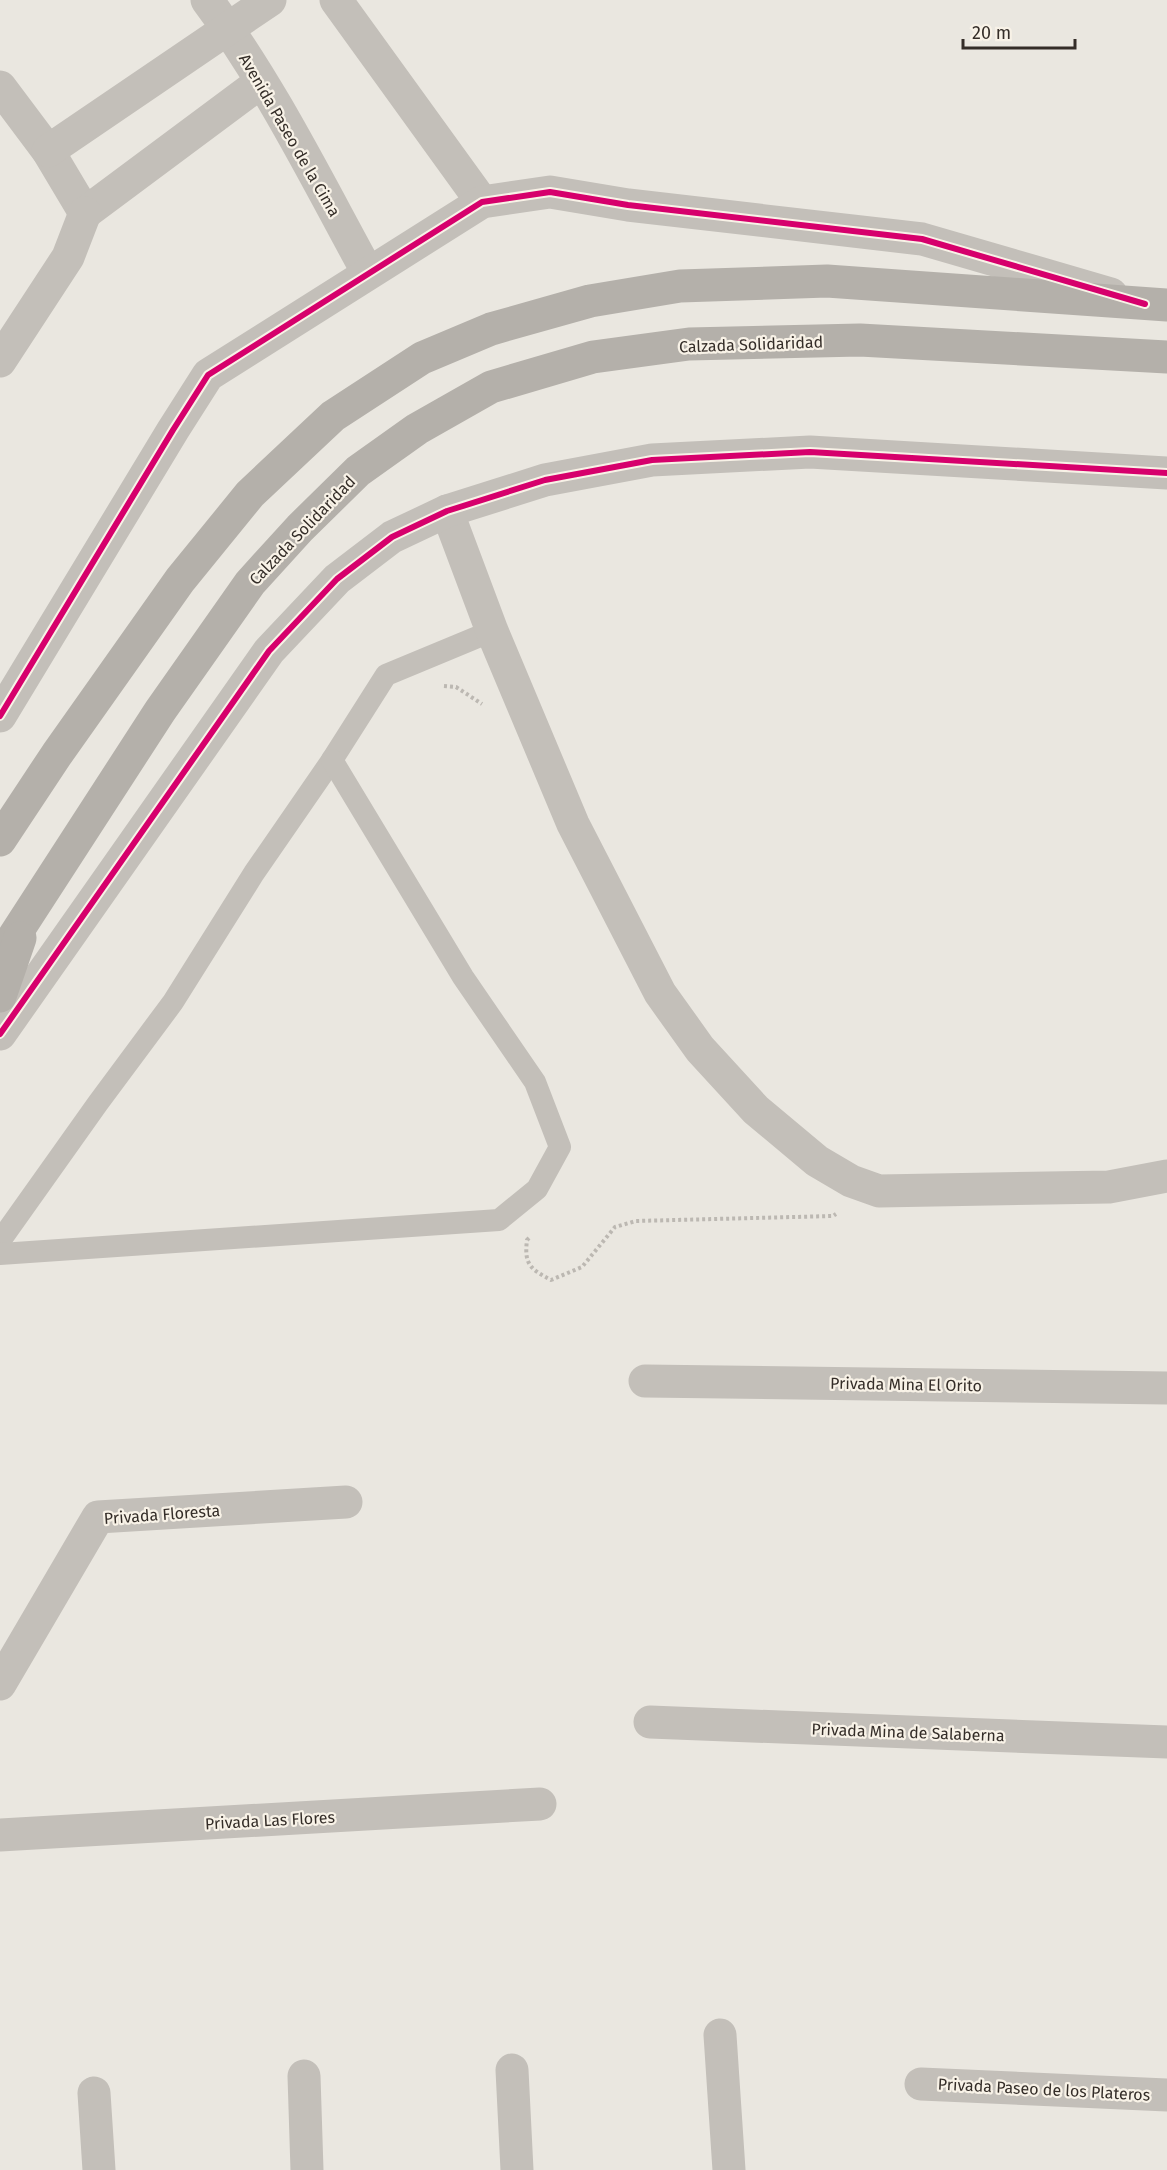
<svg xmlns="http://www.w3.org/2000/svg" width="1167" height="2170" viewBox="0 0 1167 2170" font-family="'Fira Sans',sans-serif">
	<style>
		.lines { fill: none; stroke-linecap: round; stroke-linejoin: round }
		.path { stroke: #bcb8b2; stroke-width: 4; stroke-dasharray: 3 3; stroke-linecap: butt }
		.service { stroke: #c3bfb9; stroke-width: 22 }
		.minor { stroke: #c3bfb9; stroke-width: 33 }
		.tertiary { stroke: #c3bfb9; stroke-width: 33 }
		.secondary { stroke: #b4b0aa; stroke-width: 33 }
		.cycleway-casing { stroke: #f8f2e7; stroke-width: 10 }
		.cycleway { stroke: #d6006c; stroke-width: 6 }
		.labels { text-anchor: middle; stroke-width: 4.5; stroke-linejoin: round; paint-order: stroke }
		.street-label { font-size: 16px; fill: #342d28; stroke: #f8f2e7 }
	</style>
	<rect width="100%" height="100%" fill="#eae7e0"/>
	<g class="lines">
		<g class="path">
			<polyline points="444,686 456,687 482,704"/>
			<path d="M529 1238 527 1240C524 1264 530 1269 551 1280L582 1267 615 1227 636 1221 833 1216 836 1214"/>
		</g>
		<g class="service">
			<polyline points="0,1241 98,1103 173,1002 254,873 332,760 386,675 492,631"/>
			<polyline points="0,1254 499,1220 537,1189 560,1147 535,1082 463,977 332,760"/>
		</g>
		<g class="minor">
			<path d="M207 0C270 84 318 182 368 273"/>
			<polyline points="336,0 482,202"/>
			<polyline points="0,87 48,151 85,213"/>
			<polyline points="48,151 270,0"/>
			<polyline points="85,213 261,82"/>
			<polyline points="0,361 68,257 85,213"/>
			<polyline points="447,511 492,631 573,824 660,993 700,1049 756,1110 817,1161 851,1181 879,1191 1109,1187 1167,1176"/>
			<polyline points="645,1381 1167,1388"/>
			<polyline points="0,1684 98,1517 346,1502"/>
			<polyline points="650,1722 1167,1742"/>
			<polyline points="0,1835 540,1804"/>
			<polyline points="720,2035 729,2170"/>
			<polyline points="512,2070 517,2170"/>
			<polyline points="304,2076 307,2170"/>
			<polyline points="921,2084 1167,2095"/>
			<polyline points="94,2093 99,2170"/>
		</g>
		<g class="tertiary">
			<polyline points="0,716 173,430 208,375 482,202 550,192 628,205 922,239 1111,294"/>
			<polyline points="0,1034 269,651 337,579 392,537 447,511 545,480 652,460 810,452 1167,473"/>
		</g>
		<g class="secondary">
			<polyline points="0,840 57,754 180,580 250,494 333,416 422,358 491,329 590,301 680,286 827,281 1167,305"/>
			<polyline points="0,958 160,711 250,583 300,528 358,471 417,429 491,387 593,357 689,344 860,340 1167,357"/>
			<polyline points="0,996 20,938"/>
		</g>
		<defs>
			<g id="cycleway">
				<polyline points="0,716 173,430 208,375 482,202 550,192 628,205 922,239 1145,304"/>
				<polyline points="0,1034 269,651 337,579 392,537 447,511 545,480 652,460 810,452 1167,473"/>
			</g>
		</defs>
		<use href="#cycleway" class="cycleway-casing"/>
		<use href="#cycleway" class="cycleway"/>
	</g>
	<g class="labels">
		<g class="street-label">
			<text transform="translate(290 135) rotate(60)" y="6">Avenida Paseo de la Cima</text>
			<text transform="translate(751 344) rotate(-2)" y="6">Calzada Solidaridad</text>
			<text transform="translate(302 530) rotate(-46)" y="6">Calzada Solidaridad</text>
			<text transform="translate(906 1384) rotate(1)" y="6">Privada Mina El Orito</text>
			<text transform="translate(162 1514) rotate(-4)" y="6">Privada Floresta</text>
			<text transform="translate(908 1732) rotate(2)" y="6">Privada Mina de Salaberna</text>
			<text transform="translate(270 1820) rotate(-3)" y="6">Privada Las Flores</text>
			<text transform="translate(1044 2089) rotate(3)" y="6">Privada Paseo de los Plateros</text>
		</g>
	</g>
	<path d="M963 39v9h112v-9" fill="none" stroke="#342d28" stroke-width="3"/>
	<text x="972" y="39" font-size="18" fill="#342d28" stroke="#f8f2e7" stroke-width="4.5" paint-order="stroke">20 m</text>
</svg>
